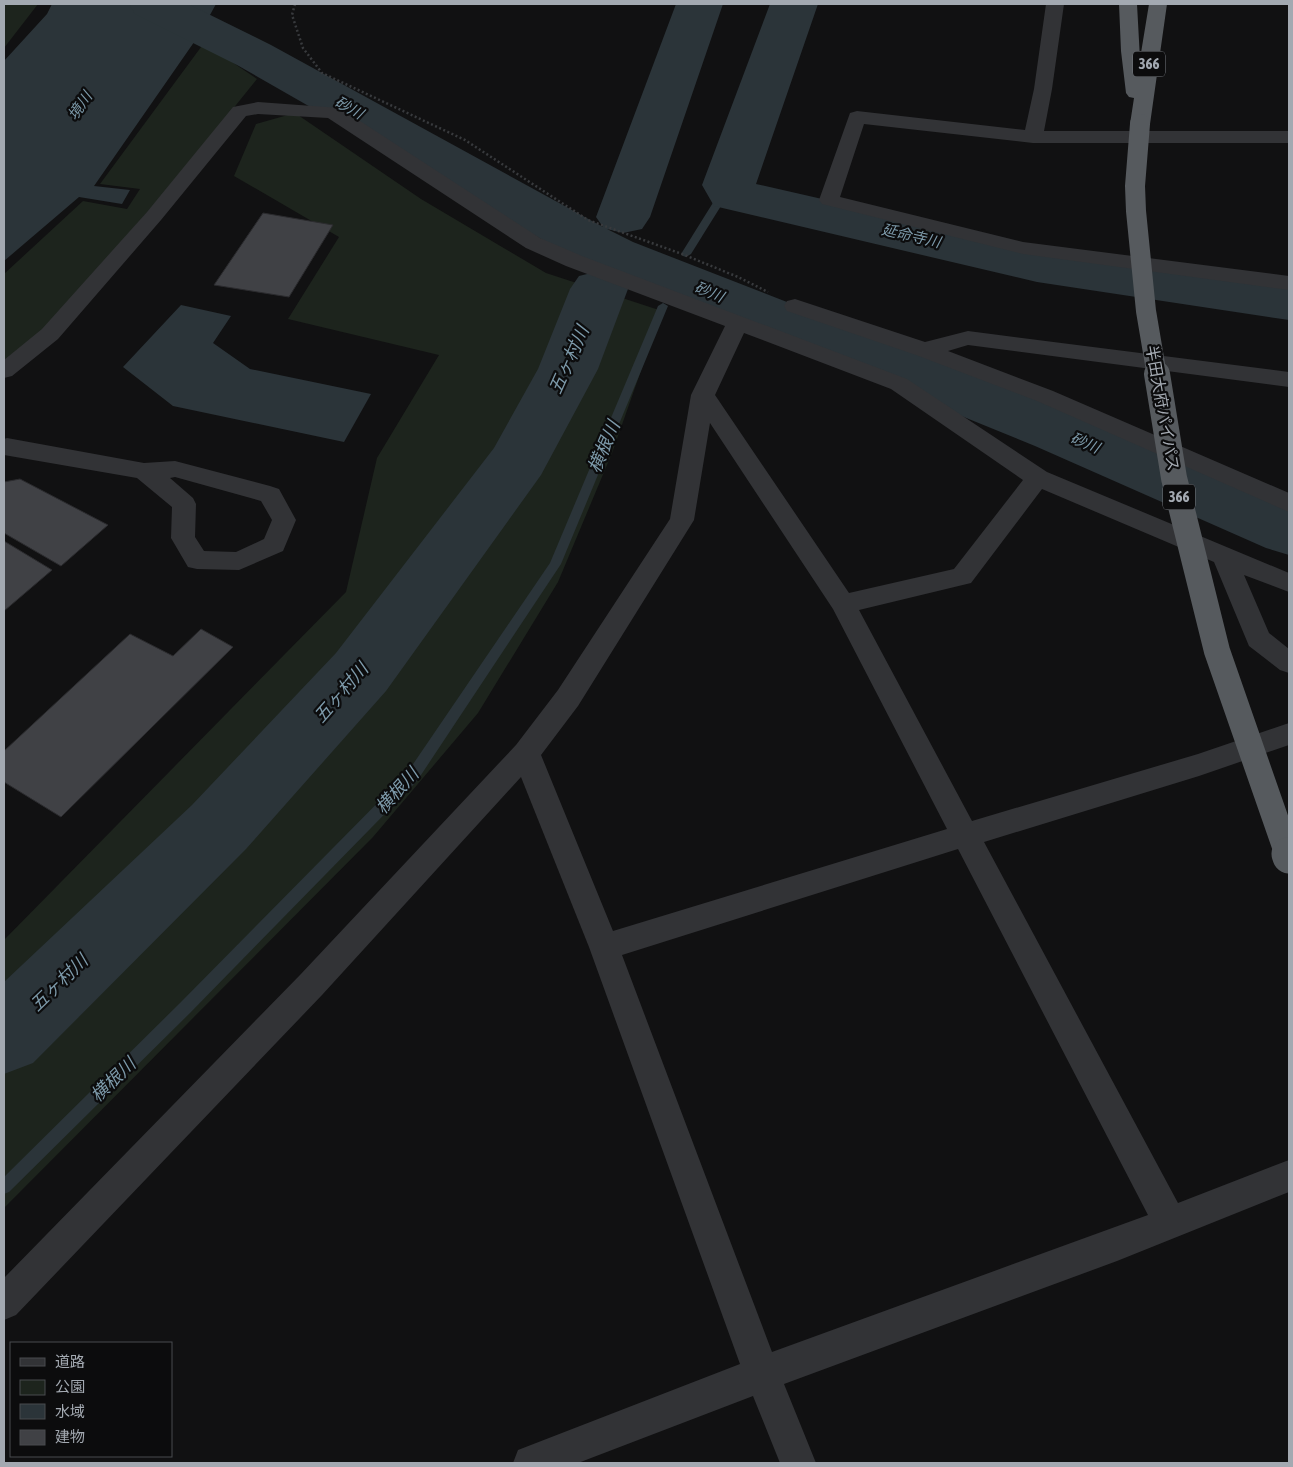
<svg xmlns="http://www.w3.org/2000/svg" width="1293" height="1467" viewBox="0 0 1293 1467" font-family="'Asap Condensed','Noto Sans JP',sans-serif">
	<style>
		.green { fill: #1d241d }
		.water { fill: #2b3439 }
		.lines { fill: none; stroke-linecap: round; stroke-linejoin: round }
		.stream { fill: #2b3439; fill-rule: evenodd }
		.river { fill: #2b3439; fill-rule: evenodd }
		.building { fill: #404145; stroke: #2b2b2e }
		.path { stroke: #383a3d; stroke-width: 2.5; stroke-dasharray: 2 2.5; stroke-linecap: butt }
		.minor { fill: #323336; fill-rule: evenodd }
		.trunk { fill: #565a5e; fill-rule: evenodd }
		.trunk-bridge-far2 { stroke: #565a5e; stroke-width: 20 }
		.trunk-bridge-far1 { stroke: #565a5e; stroke-width: 26 }
		.trunk-bridge { stroke: #565a5e; stroke-width: 33 }
		.labels { text-anchor: middle; stroke-width: 4.5; stroke-linejoin: round; paint-order: stroke }
		.shield { fill: #0c0c0d; stroke: #767a80; stroke-width: 1 }
		.shield-label { font-size: 15px; font-weight: bold; fill: #a3a9b1 }
		.far-water-label { font-size: 15px; font-style: italic; fill: #7d9aaa; stroke: #0c0c0d }
		.street-label { font-size: 16px; fill: #a3a9b1; stroke: #0c0c0d }
		.water-label { font-size: 18px; font-style: italic; fill: #7d9aaa; stroke: #0c0c0d }
	</style>
	<rect width="100%" height="100%" fill="#111112"/>
	<g class="green">
		<polygon points="4,4 38,4 4,48"/>
		<polygon points="204,43 257,79 182,172 44,331 4,363 4,274 83,201 127,209 140,189 100,184"/>
		<polygon points="295,113 421,199 546,273 662,311 612,453 558,582 478,713 373,837 4,1208 4,940 346,592 377,458 439,355 288,319 339,237 234,176 256,124"/>
	</g>
	<g class="water">
		<polygon points="52,4 216,4 199,35 94,186 130,190 122,204 79,197 4,261 4,61 47,14"/>
		<polygon points="181,305 231,316 213,343 250,369 371,394 344,442 173,406 123,367"/>
	</g>
	<g class="lines">
		<g class="stream">
			<polygon points="729,182 734,185 691,254 686,257 683,256 681,254 724,185"/>
			<polygon points="663,303 668,306 561,564 417,781 190,1013 9,1192 4,1194 4,1177 180,1003 407,773 550,563 658,306"/>
		</g>
		<g class="river">
			<polygon points="129,4 188,4 271,45 603,227 596,217 676,4 723,4 650,217 642,229 623,233 607,229 633,242 1079,416 1289,505 1289,555 1266,548 1035,446 619,277 628,289 598,369 541,475 386,691 246,849 33,1063 4,1074 4,982 192,805 336,653 494,448 538,369 570,289 579,276 599,271 617,276 548,243 237,65 135,14"/>
			<polygon points="770,4 818,4 756,184 1037,248 1289,284 1289,320 1037,282 714,206 702,185"/>
		</g>
	</g>
	<g class="building">
		<polygon points="263,213 333,225 289,297 214,285"/>
		<polygon points="20,479 108,525 61,566 4,533 4,482"/>
		<polygon points="4,541 52,570 4,611"/>
		<polygon points="201,629 233,647 61,817 4,782 4,751 130,634 173,656"/>
	</g>
	<g class="lines">
		<polyline class="path" points="295,4 292,15 303,48 322,73 465,140 588,220 682,254 738,277 768,292"/>
		<g class="minor">
			<polygon points="1046,4 1064,4 1052,89 1044,131 1289,131 1289,143 1033,143 864,124 840,197 1023,242 1289,276 1289,290 1023,254 822,204 819,200 850,113 857,111 1025,130 1034,89"/>
			<path d="M258 102 340 108 540 238 582 256 907 379 1047 472 1289 573V592L1244 575 1269 633 1289 649V673L1280 670 1249 646 1214 562 1042 489 971 583 859 610 972 821 1198 754 1289 723V745L1199 776 984 842 1178 1203 1289 1160V1192L1117 1261 784 1384 816 1463H780L753 1396 578 1463H513L518 1450 740 1364 589 947 521 777 322 995 16 1315 4 1320V1278L300 975 516 745 558 690 670 519 691 395 725 326 566 266 526 248 328 118 258 114 246 116 161 220 58 339 12 376 4 378V360L42 329 147 212 233 107ZM744 333 891 389 1023 480 954 569 849 593 715 395ZM710 423 833 609 947 829 613 931 541 755 578 706 694 520ZM958 849 1148 1215 772 1352 622 955Z"/>
			<polygon points="795,299 925,342 968,331 1289,372 1289,387 968,345 948,351 1053,391 1289,493 1289,512 1037,401 916,355 787,311 784,306 787,301"/>
			<path d="M7 438 144 463 175 461 270 486 279 489 296 520 283 551 239 570 197 569 188 567 171 538 172 507 137 478 4 455V439ZM175 477 261 501 272 520 264 539 236 552 204 551 195 537 196 504 193 498 170 478Z"/>
		</g>
		<polygon class="trunk" points="1119,4 1137,4 1140,59 1149,4 1167,4 1150,124 1147,128 1140,130 1133,128 1130,124 1134,98 1129,97 1126,93 1121,51"/>
		<polyline class="trunk-bridge-far2" points="1140,124 1135,186 1136,211 1146,311 1157,376"/>
		<polyline class="trunk-bridge-far1" points="1157,374 1174,478 1217,651 1288,855"/>
		<polyline class="trunk-bridge" points="1288,854 1289,857"/>
	</g>
	<g class="labels">
		<g class="shield">
			<rect x="1133" y="51.5" width="32" height="25" rx="4"/>
			<rect x="1163" y="484.5" width="32" height="25" rx="4"/>
		</g>
		<g class="shield-label">
			<text x="1149" y="69">366</text>
			<text x="1179" y="502">366</text>
		</g>
		<g class="far-water-label">
			<text transform="translate(80 106) rotate(-55)" y="5">境川</text>
			<text transform="translate(349 108) rotate(29)" y="5">砂川</text>
			<text transform="translate(911 236) rotate(13)" y="5">延命寺川</text>
			<text transform="translate(709 292) rotate(22)" y="5">砂川</text>
			<text transform="translate(1085 443) rotate(23)" y="5">砂川</text>
		</g>
		<g class="street-label">
			<text transform="translate(1163 408) rotate(80)" y="6">半田大府パイパス</text>
		</g>
		<g class="water-label">
			<text transform="translate(569 360) rotate(-66)" y="6">五ヶ村川</text>
			<text transform="translate(604 447) rotate(-67)" y="6">横根川</text>
			<text transform="translate(341 693) rotate(-49)" y="6">五ヶ村川</text>
			<text transform="translate(397 791) rotate(-48)" y="6">横根川</text>
			<text transform="translate(59 983) rotate(-44)" y="6">五ヶ村川</text>
			<text transform="translate(113 1080) rotate(-44)" y="6">横根川</text>
		</g>
	</g>
	<rect width="1293" height="1467" fill="none" stroke="#a3a9b1" stroke-width="10"/>
	<rect x="10" y="1342" width="162" height="115" fill="#0c0c0d" stroke="#484b4f"/>
	<rect x="20" y="1358" width="25" height="8" fill="#323336" stroke="#484b4f"/>
	<text x="55" y="1367" font-size="15" fill="#a3a9b1">道路</text>
	<rect x="20" y="1380" width="25" height="15" fill="#1d241d" stroke="#484b4f"/>
	<text x="55" y="1392" font-size="15" fill="#a3a9b1">公園</text>
	<rect x="20" y="1404" width="25" height="15" fill="#2b3439" stroke="#484b4f"/>
	<text x="55" y="1417" font-size="15" fill="#a3a9b1">水域</text>
	<rect x="20" y="1430" width="25" height="15" fill="#404145" stroke="#484b4f"/>
	<text x="55" y="1442" font-size="15" fill="#a3a9b1">建物</text>
</svg>
